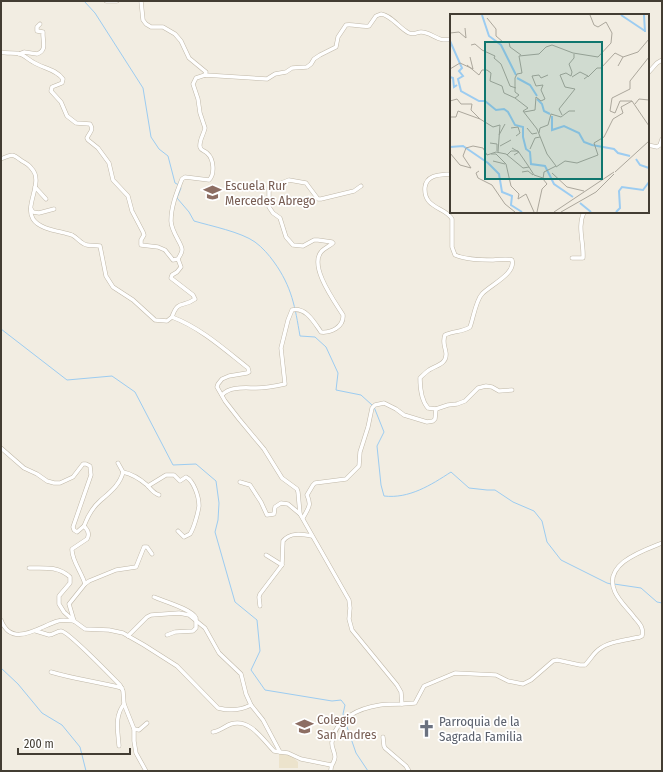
<svg xmlns="http://www.w3.org/2000/svg" width="663" height="772" viewBox="0 0 663 772" font-family="'Fira Sans Condensed',sans-serif">
	<style>
		.education { fill: #ece3cc }
		.lines { fill: none; stroke-linecap: round; stroke-linejoin: round }
		.stream { stroke: #9cccf1; stroke-width: 1 }
		.minor-casing { stroke: #c0b8a8; stroke-width: 4.5 }
		.minor { stroke: #fff; stroke-width: 3.5 }
		.labels { text-anchor: middle; stroke-width: 3.5; stroke-linejoin: round; paint-order: stroke }
		.education-label { font-size: 13px; fill: #785e54; stroke: #fff; text-anchor: start }
		.worship-label { font-size: 13px; fill: #5b616d; stroke: #fff; text-anchor: start }
		.inset-river { fill: none; stroke: #9cccf1; stroke-width: 2 }
		.inset-road { fill: none; stroke: #aca79c; stroke-width: 1 }
		.view { fill: #0f766e; fill-opacity: 0.15; stroke: #0f766e; stroke-width: 2 }
		.inset-edge { fill: none; stroke: #433d33; stroke-width: 2 }
	</style>
	<rect width="100%" height="100%" fill="#f2ede2"/>
	<polygon class="education" points="279,754 291,755 298,762 298,768 279,768"/>
	<g class="lines">
		<g class="stream">
			<polyline points="84,1 95,13 143,88 151,137 159,149 168,156 175,183 179,185"/>
			<path d="M181 188 177 198 189 212 194 221C211 226 241 232 255 242 262 247 269 255 274 262 292 287 295 307 300 336L315 337 326 347 338 373 336 390 361 395 372 405"/>
			<polyline points="1,329 67,380 112,376 135,392 173,465 196,464 216,481 219,503 218,520 215,532 235,602 257,620 260,651 251,670 265,690 332,701 341,700 345,705 343,714 344,718"/>
			<path d="M374 407 384 432 377 446 381 485 384 496C409 499 431 485 451 472L469 488 487 490H495L513 502 534 511 542 521 547 542 561 560 607 583 611 584"/>
			<polyline points="614,584 641,588 657,602 662,603"/>
			<polyline points="1,668 18,684 42,713 62,725 80,747 86,771"/>
			<polyline points="345,721 356,753 368,771"/>
		</g>
		<defs>
			<g id="minor">
				<polyline points="106,1 117,1"/>
				<polyline points="141,1 143,20 146,24 151,27 163,27 175,34 181,41 189,58 206,72 205,75"/>
				<path d="M1 52C7 54 14 52 20 54 24 55 29 60 33 62 42 68 56 69 63 79L62 83 52 87 51 91 61 102 67 116 76 123 90 124C94 130 90 132 87 138L88 140 98 148 109 163 113 180 128 196 132 211 143 232 144 235 141 240V245L158 247 165 250 173 260 178 259"/>
				<path d="M19 54 24 52 37 54C48 50 42 41 43 32L37 31V27L40 24"/>
				<polyline points="648,73 657,63 662,60"/>
				<polyline points="648,145 657,147 660,145 662,139"/>
				<path d="M1 159C12 154 12 153 22 161 26 163 30 166 32 169 44 182 24 205 33 219 40 230 61 231 72 235 78 238 81 244 87 245 91 246 96 245 100 246L106 276 113 287 133 300 155 320 167 321 172 317"/>
				<polyline points="35,187 46,199"/>
				<polyline points="31,209 33,212 39,213 54,209"/>
				<path d="M572 258H583C584 242 577 227 584 212"/>
				<path d="M222 395C230 386 245 388 256 388 265 388 276 386 285 384L281 348 288 320 292 310C306 307 314 322 321 332 331 333 344 327 343 315 335 302 309 267 321 252 324 248 330 246 333 243L332 242 318 240H314L303 246 293 245 286 237 280 218 273 213 269 207V189L271 187 289 180 306 183 318 199H321L354 191 361 186"/>
				<path d="M436 409 428 408C421 400 420 389 420 378 423 375 426 372 429 370 437 365 447 364 446 353 445 346 442 342 445 335 453 331 463 332 470 327 473 319 476 300 482 294 490 285 516 274 512 260 506 258 499 260 493 260 481 260 466 260 455 255L452 247V219C446 207 423 209 425 187 427 174 441 175 451 174"/>
				<path d="M1 448 24 468 37 474 47 481 54 483H60L73 477 83 464H86L90 466 91 475 73 527 74 530 77 532 84 526C88 530 90 534 87 539L72 549C71 559 82 573 85 584L69 604 74 621"/>
				<path d="M123 472C132 474 140 479 147 485 151 489 153 493 159 495"/>
				<polyline points="240,482 250,485 261,502 267,515 274,514 275,507 281,503 288,504 300,514"/>
				<path d="M148 486 166 475H174L180 481 186 477C194 481 199 497 199 506 198 513 194 528 190 534L184 537 178 531"/>
				<path d="M303 518C308 508 312 506 307 495L313 485 315 483 346 479 359 466 360 452 368 427 372 408 375 405 384 403 396 409 404 415 427 422 433 421 435 419 436 409 448 405 457 404 465 401 478 388 486 386 492 387 499 391 512 390"/>
				<path d="M84 526C87 518 93 507 100 501 109 493 120 485 123 472L118 463"/>
				<polyline points="266,555 282,565"/>
				<path d="M29 568C44 568 58 566 70 577V583L59 596V604L64 612 74 621 85 629 109 630 123 633 144 645 177 666 218 708C229 711 241 710 251 705L263 720 280 752 288 753 301 759 331 765"/>
				<polyline points="85,584 89,581 116,570 136,567 144,547 147,547 152,554"/>
				<path d="M154 597C163 601 192 609 196 618V628L193 631 175 632 167 635"/>
				<path d="M260 606 259 597 260 594 282 565 283 541C290 532 302 534 312 536"/>
				<path d="M1 620C12 649 40 626 58 621 63 619 69 621 74 621"/>
				<path d="M36 631 49 635C53 635 57 631 61 631 68 631 112 677 120 685L123 691 124 704 134 729V741L136 753 146 771"/>
				<polyline points="128,636 147,617 151,615 179,613 189,615 205,628 219,653 241,674 246,694 251,705"/>
				<path d="M51 672C74 679 99 682 122 688"/>
				<path d="M402 704 415 703 424 686 455 673 496 675 508 681 523 684 531 680 553 661 557 660 580 665H585C590 660 593 654 598 650 609 641 627 640 640 637L642 636C644 627 639 623 634 617 628 609 619 601 615 592 602 564 642 551 662 543"/>
				<polyline points="134,729 139,730 147,723"/>
				<path d="M213 732C220 731 225 726 231 724 250 718 263 740 274 751L280 752"/>
				<polyline points="383,737 384,746 385,748 406,766 409,771"/>
				<path d="M119 746C118 731 114 717 124 704"/>
				<path d="M331 771C330 764 335 763 335 757 335 752 331 747 332 742 335 718 360 708 380 705 387 704 395 704 402 704L401 692 397 685 352 630 349 619 350 608 349 600 300 514 298 492 297 489 282 478 264 449 239 419 225 401 217 387 218 384 222 379 229 376 247 373 249 372 248 368C224 349 201 328 172 317 178 299 183 308 195 299L193 295 171 278 172 275 177 272 181 267 178 259C179 257 182 253 182 250 183 245 171 232 171 221 171 206 177 192 182 179L185 177 209 180C215 174 214 159 207 153 204 150 201 151 200 147 199 140 204 134 205 128L200 113 198 99 193 84 196 78 205 75 267 79 275 74 286 72 292 68 307 67 311 64 314 59 320 55 336 47 338 37 346 25C354 24 361 27 369 26L376 16 381 14C391 15 399 28 409 33 414 35 417 32 421 32 432 32 438 43 451 39"/>
			</g>
		</defs>
		<use href="#minor" class="minor-casing"/>
		<use href="#minor" class="minor"/>
	</g>
	<defs>
		<symbol id="school-bare" viewBox="-9 -9 18 18"><path d="M0-5L7-2L0 1L-7-2ZM-4 1L0 2.5L4 1V4Q0 6-4 4Z" fill="#8d6e63" stroke="#fff" stroke-width="2.5" paint-order="stroke"/></symbol>
		<symbol id="church-bare" viewBox="-9 -9 18 18"><path d="M-1.2-6h2.4v3.5h3.3v2.4h-3.3V6h-2.4V-.1h-3.3v-2.4h3.3Z" fill="#6b7280" stroke="#fff" stroke-width="2.5" paint-order="stroke"/></symbol>
	</defs>
	<g fill-rule="evenodd">
		<use href="#school-bare" x="200" y="180" width="25" height="25"/>
		<use href="#school-bare" x="292" y="714" width="25" height="25"/>
		<use href="#church-bare" x="414" y="716" width="25" height="25"/>
	</g>
	<g class="labels">
		<g class="education-label">
			<text x="225" y="190">Escuela Rur<tspan x="225" dy="15">Mercedes Abrego</tspan></text>
			<text x="317" y="724">Colegio<tspan x="317" dy="15">San Andres</tspan></text>
		</g>
		<g class="worship-label">
			<text x="439" y="726">Parroquia de la<tspan x="439" dy="15">Sagrada Familia</tspan></text>
		</g>
	</g>
	<g transform="translate(450 14)">
		<rect width="199" height="199" fill="#f2ede2"/>
		<path class="inset-river" d="M32 1 39 22 51 31 66 61M171 1 195 17M194 1 195 18M0 27 12 54 9 57 13 62 8 65 11 77 29 87H35L46 96 54 95 58 98 65 111 73 113V123L76 135 80 138 81 150 95 152 104 170 123 183M0 63 3 64 4 73 7 71M67 64 80 71 87 82M87 85 92 90 94 97 100 100M102 102V116L114 112 129 119 134 128 142 131 164 135 168 139 180 142M0 133 13 132 38 149 49 160 52 178 62 182 61 191 72 198M186 145 190 151 199 154M130 189 141 198M166 198 170 194 169 177 172 173 193 176 199 168"/>
		<path class="inset-road" d="M37 4 46 15V22L53 28H59L60 33 71 41M0 19 9 18 16 24 15 14M21 31 25 30 32 36 45 42 44 44 51 50 60 72 66 74M199 43 180 67V75L162 84 160 97 165 99 170 87H182L199 112M17 51 29 61 32 56H37L41 59 40 67 52 72 54 79 65 84M168 52 173 43 188 38 199 25M0 55 10 49 23 55 20 43M121 62 122 58 119 50 124 44V40M122 63 130 58 138 62 134 65M138 63 147 54H151L165 39 173 43M0 87 7 85 11 90H22L21 96 30 105M185 90 189 85 199 86M74 98 85 96 86 83 91 87 95 85 91 76 93 71 86 72 82 62 89 61 91 64 98 61M112 101 109 95 125 75 115 73 110 61 116 59 121 62M0 103H6L8 97 30 105 43 113 50 111 48 138M61 114 68 113 70 119 66 122M77 114 82 120 87 119M89 119 90 114 98 111 101 100 111 103 119 97H125M49 121 55 110M40 129 47 130V137M50 132 61 126M62 134 69 138 64 141M80 135 85 124 90 123M0 139 10 151 21 154 13 142 16 134 23 132 33 134 37 141 46 138 56 140 73 154 79 153 84 161 93 164M41 140H46L56 150 61 172 69 180 68 185 76 180 84 198M57 141 61 137H68L79 153M43 147 55 150M106 153 115 147 127 149 148 141 144 129 154 123 163 105 173 99 171 93 182 87M29 157 26 159 28 164 42 171 55 190 65 198M72 158 78 157 83 161M165 158 199 127M102 159 117 173 134 177M87 198 92 175 97 170 93 165 94 158 106 152 97 140 87 115 73 97 78 94 65 84 69 81 65 78V64L67 60 72 59 69 42 89 40 96 33 102 31 123 39 148 43 161 29 162 19 156 8 148 13 144 11 140 1M104 198 164 158M111 198 146 178 164 160"/>
		<path class="view" d="M35 28H152V165H35Z"/>
		<rect width="199" height="199" class="inset-edge"/>
	</g>
	<rect width="663" height="772" fill="none" stroke="#433d33" stroke-width="4"/>
	<path d="M18 748v6h112v-6" fill="none" stroke="#433d33" stroke-width="2"/>
	<text x="24" y="748" font-size="12" fill="#433d33" stroke="#ffffff" stroke-width="3" paint-order="stroke">200 m</text>
</svg>
